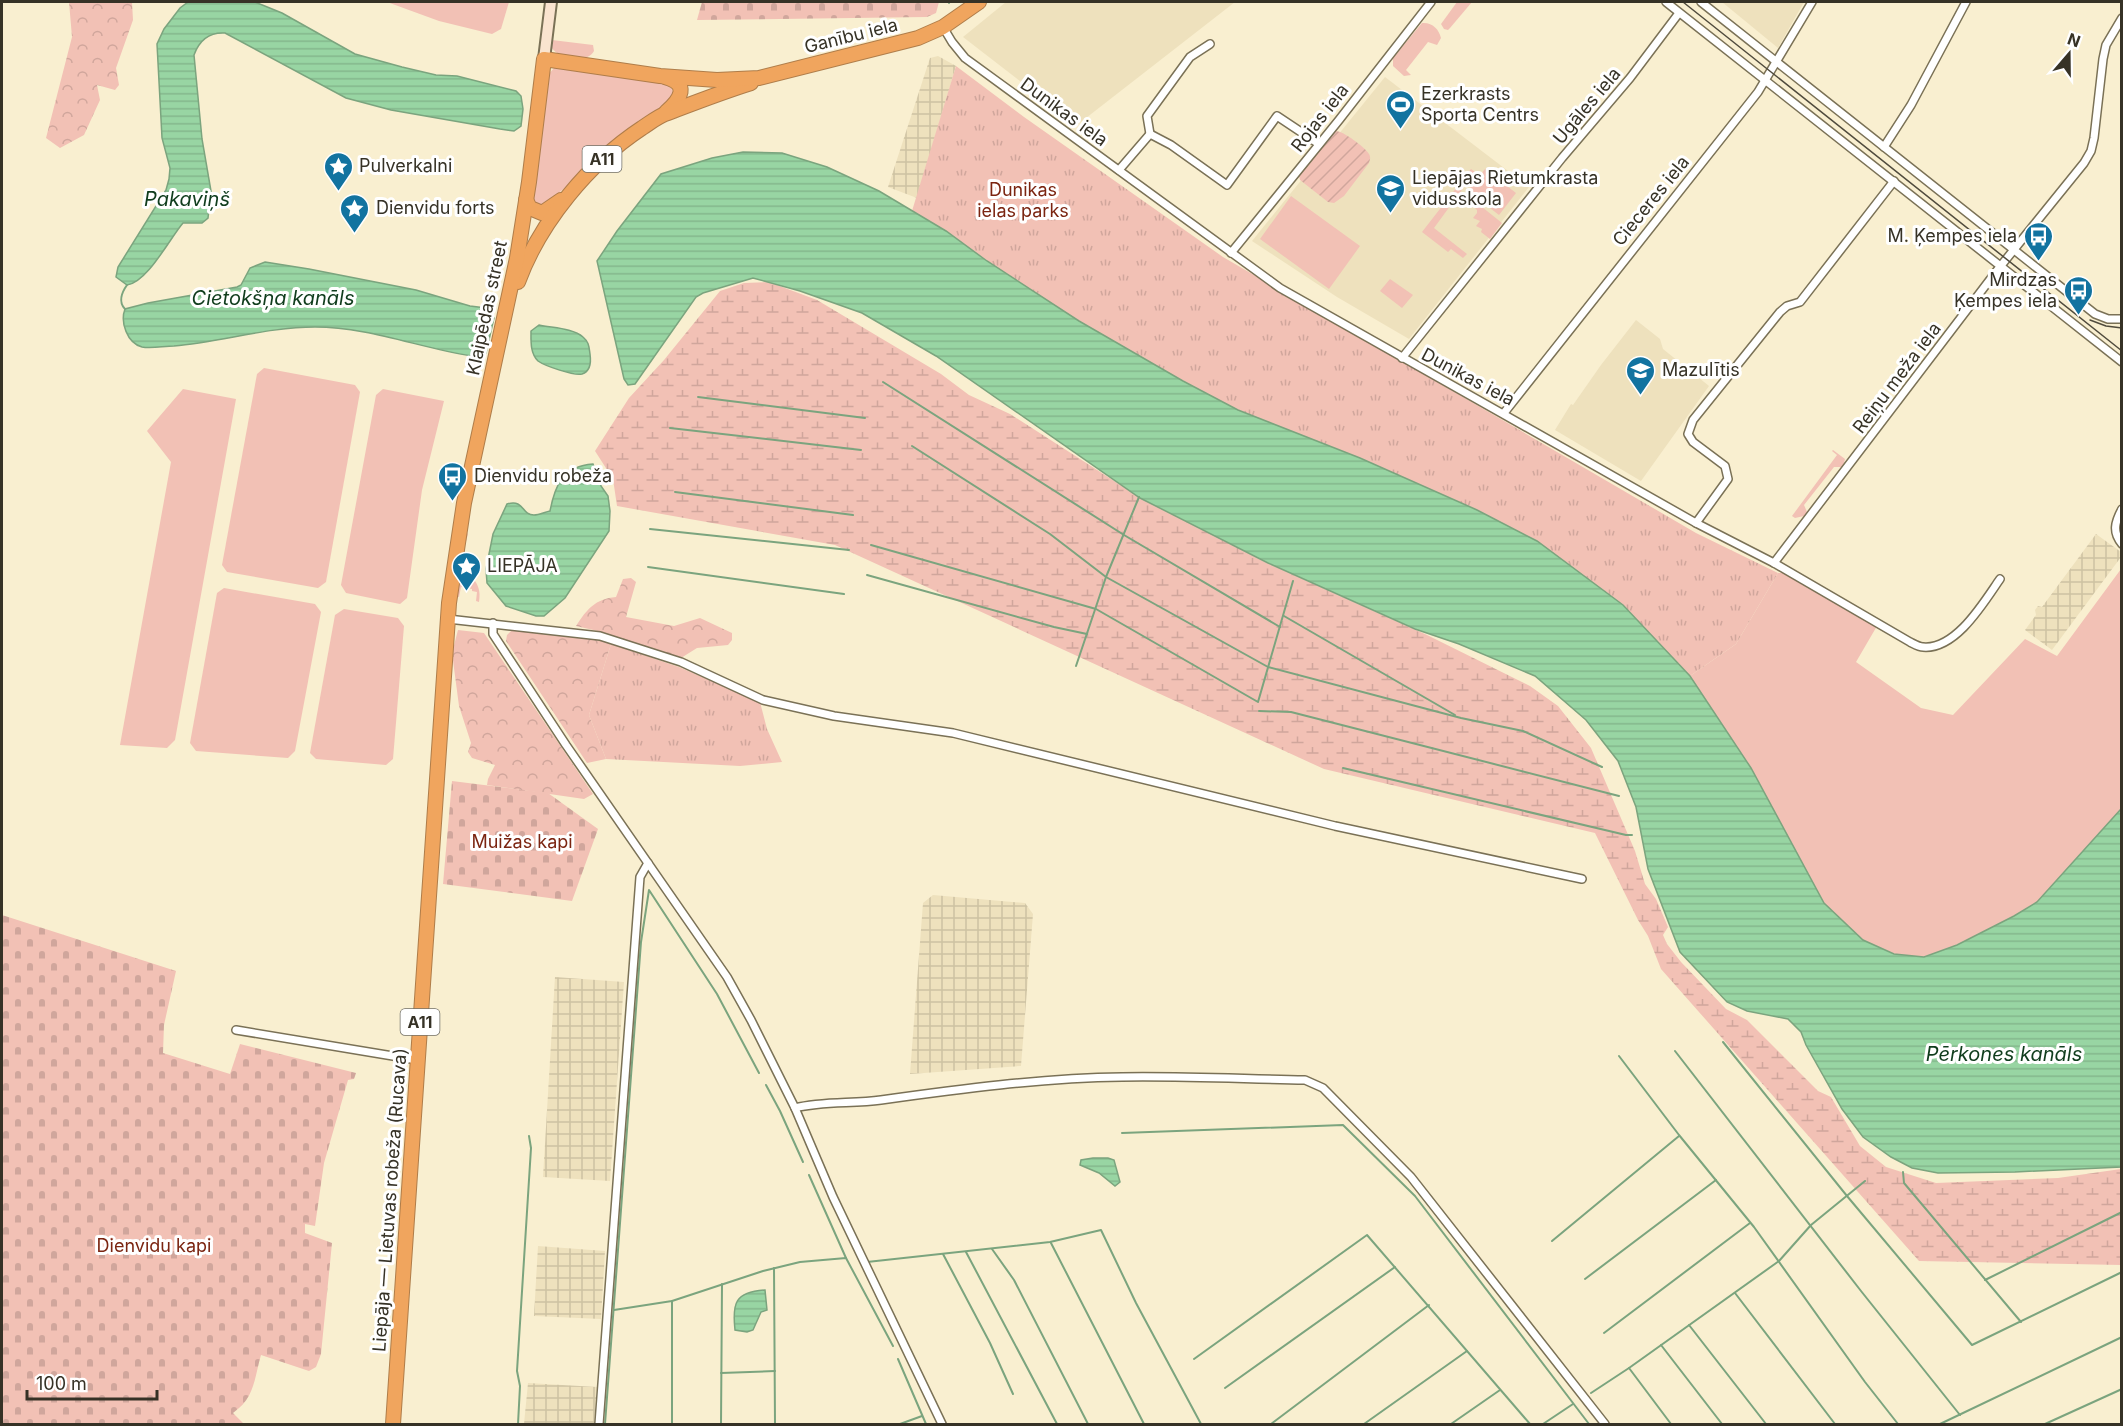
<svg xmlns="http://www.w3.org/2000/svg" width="2123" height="1426" viewBox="0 0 2123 1426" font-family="Inter,sans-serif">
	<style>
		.built { fill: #eee1bd }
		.industrial { fill: url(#industrial-grid) }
		.grass { fill: #f2c1b5 }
		.forest { fill: url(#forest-crowns) }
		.wetland { fill: url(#wetland-marsh) }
		.cemetery { fill: url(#cemetery-stones) }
		.park { fill: url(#park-tufts) }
		.garden { fill: url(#garden-furrows) }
		.water { fill: url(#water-rules); stroke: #7ba47e; stroke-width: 1.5 }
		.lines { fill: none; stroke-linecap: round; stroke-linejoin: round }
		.stream { stroke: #7ba47e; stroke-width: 2 }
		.street-casing { stroke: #7a7156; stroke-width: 10 }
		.secondary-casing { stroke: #7a7156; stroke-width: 14 }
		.highway-casing { stroke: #af7d4a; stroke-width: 16 }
		.street { stroke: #fff; stroke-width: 7 }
		.secondary { stroke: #fae4cf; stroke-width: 10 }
		.highway { stroke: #f0a55e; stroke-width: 14 }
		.tram { stroke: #504b3d; stroke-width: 1.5 }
		.labels { text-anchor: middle; stroke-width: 6; stroke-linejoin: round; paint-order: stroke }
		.shield { fill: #fff; stroke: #727067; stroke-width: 1.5 }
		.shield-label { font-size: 16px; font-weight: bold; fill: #363226 }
		.street-label { font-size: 18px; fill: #363226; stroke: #fff }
		.poi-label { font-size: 18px; fill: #363226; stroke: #fff; text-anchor: start }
		.park-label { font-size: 18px; fill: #7b2511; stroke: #fff }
		.water-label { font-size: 20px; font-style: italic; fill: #103d1d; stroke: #fff }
	</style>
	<defs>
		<pattern id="industrial-grid" width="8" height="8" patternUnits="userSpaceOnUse" patternTransform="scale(1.5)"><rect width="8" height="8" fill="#eee1bd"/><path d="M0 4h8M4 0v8" fill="none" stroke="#cdc2a2"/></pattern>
		<pattern id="forest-crowns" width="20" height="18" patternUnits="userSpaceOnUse" patternTransform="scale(1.5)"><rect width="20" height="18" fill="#f2c1b5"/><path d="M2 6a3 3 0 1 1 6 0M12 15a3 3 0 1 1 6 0" fill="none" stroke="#d0a69c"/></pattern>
		<pattern id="wetland-marsh" width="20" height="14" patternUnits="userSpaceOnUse" patternTransform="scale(1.5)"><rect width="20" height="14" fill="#f2c1b5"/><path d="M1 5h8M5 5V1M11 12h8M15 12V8" fill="none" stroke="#d0a69c"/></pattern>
		<pattern id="cemetery-stones" width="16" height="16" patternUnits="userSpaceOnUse" patternTransform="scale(1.5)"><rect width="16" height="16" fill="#f2c1b5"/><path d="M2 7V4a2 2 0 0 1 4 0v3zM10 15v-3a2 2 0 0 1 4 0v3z" fill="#d0a69c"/></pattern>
		<pattern id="park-tufts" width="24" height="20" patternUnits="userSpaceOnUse" patternTransform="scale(1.5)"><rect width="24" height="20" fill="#f2c1b5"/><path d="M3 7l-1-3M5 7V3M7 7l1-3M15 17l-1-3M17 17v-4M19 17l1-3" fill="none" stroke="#d0a69c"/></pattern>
		<pattern id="garden-furrows" width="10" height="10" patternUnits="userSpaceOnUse" patternTransform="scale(1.5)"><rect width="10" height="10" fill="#f2c1b5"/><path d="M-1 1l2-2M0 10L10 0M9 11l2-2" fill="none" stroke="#d0a69c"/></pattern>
		<pattern id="water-rules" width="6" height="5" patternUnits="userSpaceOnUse" patternTransform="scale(1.5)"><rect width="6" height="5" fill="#98d5a3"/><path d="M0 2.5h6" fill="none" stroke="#84b78c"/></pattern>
	</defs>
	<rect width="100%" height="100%" fill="#f9efd0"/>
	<g class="built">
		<polygon points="1006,2 1235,2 1077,125 963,37"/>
		<polygon points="1722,2 1804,2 1778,48"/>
		<polygon points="1385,77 1529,187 1409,339 1337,297 1252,241"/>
		<polygon points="1636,320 1660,339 1663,349 1709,386 1641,481 1555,430 1571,404 1573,405 1601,365"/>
	</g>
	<g class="industrial">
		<polygon points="938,56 956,66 917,198 888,187 930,58"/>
		<polygon points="2096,534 2121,552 2121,557 2052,650 2025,630 2036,615 2035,610 2038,606 2042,607"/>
		<polygon points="933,895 1025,903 1033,914 1021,1066 910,1074 923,903"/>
		<polygon points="555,977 624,982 610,1181 543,1177"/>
		<polygon points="538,1246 605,1251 601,1319 534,1316"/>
		<polygon points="528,1383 597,1387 594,1424 524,1424"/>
	</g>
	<g class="grass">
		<polygon points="387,2 509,2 501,29 492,34 439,21"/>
		<polygon points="1457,2 1472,2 1450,28 1448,30 1444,29 1441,24"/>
		<path d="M1422 23C1432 22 1439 29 1441 38L1437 45 1428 42 1406 70 1411 75 1404 76 1393 66V58Z"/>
		<path d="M552 40 593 45 594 51C586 65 559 59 551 47Z"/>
		<polygon points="559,67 660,81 671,88 674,93 672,99 543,206 535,203 533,200 548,75 554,68"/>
		<polygon points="1471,169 1475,172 1434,228 1467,254 1463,258 1451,249 1448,252 1422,232"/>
		<polygon points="1485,169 1516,193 1499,215 1468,191"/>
		<polygon points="1291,196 1360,246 1329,289 1260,239"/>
		<polygon points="1477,203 1502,223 1490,239 1481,232 1482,229 1476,226 1480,221 1473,218 1477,213 1477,210 1474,207"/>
		<polygon points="1390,279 1413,295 1402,308 1380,291"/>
		<polygon points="264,368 355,385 360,392 326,582 318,588 227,572 222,565 257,374"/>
		<polygon points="183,389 236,399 175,740 167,748 120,745 171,462 147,431"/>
		<polygon points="383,389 444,401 422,490 407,598 400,604 346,593 341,585 376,395"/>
		<polygon points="1833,450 1845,459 1843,467 1834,467 1804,505 1807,512 1804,516 1795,518 1792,516 1837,455 1832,451"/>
		<path d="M468 533C467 541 461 552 464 561 467 578 483 580 479 602L476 601 477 592 472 591V589L461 587 459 597H456L465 536Z"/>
		<polygon points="2121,569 2121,809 2037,902 2014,916 1957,946 1924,957 1894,954 1863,940 1824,903 1751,768 1690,676 1736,644 1778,573 1785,573 1877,626 1856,662 1921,708 1953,715 2025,639 2057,656"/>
		<polygon points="224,588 315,604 321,612 295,751 288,758 196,751 190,743 217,593"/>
		<polygon points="344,609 398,618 404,626 393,759 386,765 316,759 310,753 335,615"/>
	</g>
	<g class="forest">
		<polygon points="69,2 132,2 133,20 116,68 119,85 115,90 97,85 100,100 84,135 60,148 46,138 72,37"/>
		<path d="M631 578 636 582 626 617 674 626 700 618 732 633V640L728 645 697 648 681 658 602 632 576 626C587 609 595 599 616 597L623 579Z"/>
		<polygon points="513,629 598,639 611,644 589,715 606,759 587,763 506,641 507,635"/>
		<polygon points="458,630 484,633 593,794 584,799 487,785 488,779 495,765 472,758 468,752 471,743 459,706 452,653"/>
	</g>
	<polygon class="wetland" points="769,282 817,300 941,374 969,395 1010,414 1136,495 1267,563 1425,634 1530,686 1558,706 1591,748 1635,851 1645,884 1656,899 1668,927 1663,935 1667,944 1681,962 1726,1009 1747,1020 1818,1091 1831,1097 1860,1146 1886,1167 1936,1183 2058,1178 2121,1169 2121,1265 1919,1261 1661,969 1648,936 1638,920 1595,833 1324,769 835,545 617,506 613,479 595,451 629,398 664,360 720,291 744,283"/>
	<g class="cemetery">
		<polygon points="702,2 939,2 936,13 927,17 697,20"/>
		<polygon points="452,781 548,793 598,829 572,901 443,884"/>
		<path d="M2 915 176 971 164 1025 163 1053 230 1074 240 1044 356 1073 354 1079 348 1080 324 1163 315 1226 305 1224V1233L332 1243 321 1354 316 1367 309 1371 261 1355C254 1379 255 1398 233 1413L244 1424H2Z"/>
	</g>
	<g class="park">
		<polygon points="956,66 1024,117 1223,257 1696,533 1778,573 1736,644 1690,676 1623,605 1360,458 1238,410 1183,381 1079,321 987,261 946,231 912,211"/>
		<polygon points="611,644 679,667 760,702 767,729 782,762 740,766 606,759 589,715"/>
	</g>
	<path class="garden" d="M1336 131C1343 131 1365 147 1369 154 1371 158 1370 159 1369 163L1344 196 1334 203 1328 202 1300 180 1299 176Z"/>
	<g class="water">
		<path d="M188 2H255L282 13 355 54 402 67 436 75 457 76 516 91 521 96 523 109 521 126 514 131 500 129 391 110 346 98 225 33C209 32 199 41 194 55L202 139 211 191 208 218 202 223H183C170 238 147 283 127 285L116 277 118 267 166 190 169 179 170 168 162 138 157 44 164 29 180 8Z"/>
		<polygon points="743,152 782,153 827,167 879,191 946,231 987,261 1079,321 1183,381 1238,410 1360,458 1477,510 1537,541 1623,605 1690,676 1751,768 1824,903 1863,940 1894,954 1924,957 1957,945 2014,916 2037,902 2121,809 2121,1167 2015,1172 1938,1173 1912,1168 1891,1157 1863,1137 1842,1109 1806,1045 1801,1032 1788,1019 1747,1011 1727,1002 1680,952 1648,869 1636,807 1618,761 1586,720 1535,676 1459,644 1415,629 1268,563 1140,498 936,356 862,313 800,291 753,278 703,293 696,297 635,384 628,385 624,379 597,261 617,231 661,174 712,158"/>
		<path d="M265 262 309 269 416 290 470 306 486 308 494 318 486 353 482 358 472 356C420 348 368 327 315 327 268 327 221 342 174 346 164 346 151 349 142 347 127 343 120 322 125 309L148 303 237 287 241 285 250 268Z"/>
		<path d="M539 325C552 328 573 328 583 337 589 342 589 347 590 354 591 361 591 371 582 374 574 376 545 366 538 361 530 353 531 341 531 331Z"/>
		<path d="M593 464 601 486 608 496 610 511 609 531 565 598 544 616H536L506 606 487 583 486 569 493 534 507 504C525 499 521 515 534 515 539 515 545 512 550 511 555 485 563 466 593 464Z"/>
		<polygon points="1093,1158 1108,1158 1114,1160 1120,1182 1115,1186 1099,1173 1080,1165 1081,1160"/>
		<path d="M765 1290 767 1310 761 1312 753 1330 747 1332 735 1330C732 1303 735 1292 765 1290Z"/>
	</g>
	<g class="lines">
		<g class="stream">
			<polyline points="949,3 949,2"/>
			<path d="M125 309C118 302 122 292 127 285"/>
			<polyline points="883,382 1124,535 1280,627"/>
			<polyline points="698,397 865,418"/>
			<polyline points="670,428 861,450"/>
			<polyline points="912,446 1050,534 1106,577 1268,667 1461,718 1523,731 1602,767"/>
			<polyline points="675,492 853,515"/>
			<polyline points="650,529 849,550"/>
			<polyline points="871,545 1096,609 1258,702 1293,581"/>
			<polyline points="648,567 844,594"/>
			<polyline points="867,575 1054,627 1087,634"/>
			<polyline points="1284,616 1455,715"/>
			<polyline points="1076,666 1106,577 1139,497"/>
			<polyline points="1259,711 1291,712 1619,796"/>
			<polyline points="1343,768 1626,835 1632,835"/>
			<polyline points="1723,1042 1847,1196 1972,1345 2122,1272"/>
			<polyline points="1675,1051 1861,1291 1960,1415"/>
			<polyline points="1619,1056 1679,1135 1754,1227 1865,1382 1898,1424"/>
			<polyline points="766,1085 780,1111 803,1162"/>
			<polyline points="1122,1133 1343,1125 1415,1196 1589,1424"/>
			<polyline points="1903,1172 1904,1183 2021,1322"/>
			<polyline points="809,1175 846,1258"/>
			<polyline points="1552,1241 1679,1136"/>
			<polyline points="1051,1243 1144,1424"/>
			<polyline points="992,1249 1014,1280 1088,1424"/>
			<polyline points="966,1252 1057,1424"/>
			<polyline points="943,1254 990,1343 1013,1394"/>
			<polyline points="867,1262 1050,1242 1101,1230 1136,1303 1201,1424"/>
			<polyline points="774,1268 775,1424"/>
			<polyline points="1585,1279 1716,1180"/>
			<polyline points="1985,1280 2122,1212"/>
			<polyline points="1735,1293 1835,1424"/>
			<polyline points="614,1310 672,1301 763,1271 800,1262 846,1258 893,1346"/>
			<polyline points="1689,1325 1766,1424"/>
			<polyline points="1604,1333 1750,1223"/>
			<polyline points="1661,1345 1722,1424"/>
			<polyline points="898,1359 926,1424"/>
			<polyline points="1194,1359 1367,1235 1530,1424"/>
			<polyline points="721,1373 775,1371"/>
			<polyline points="1225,1388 1395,1267"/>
			<polyline points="1591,1393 1629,1368"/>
			<polyline points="518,1424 520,1386 517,1371 531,1148 529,1136"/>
			<polyline points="605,1424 641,942 649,890 717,994 759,1073"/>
			<polyline points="672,1424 672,1301"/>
			<polyline points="721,1424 722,1284"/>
			<polyline points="900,1424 922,1416"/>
			<polyline points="1271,1424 1429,1305"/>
			<polyline points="1364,1424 1467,1351"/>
			<polyline points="1451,1424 1500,1390"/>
			<polyline points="1543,1424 1573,1404"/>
			<polyline points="1671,1424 1629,1368 1779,1261 1811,1225 1865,1181"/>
			<polyline points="1940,1424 2122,1337"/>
			<polyline points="2045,1424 2122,1389"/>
		</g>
		<defs>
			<g id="street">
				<polyline points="1666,2 2122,362"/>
				<polyline points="1701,2 2095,314 2108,319 2122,319"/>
				<path d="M943 27 952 42 965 58 1280 288 1696 523 1774 563 1910 642C1914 644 1919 647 1923 647 1956 650 1984 602 2000 579"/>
				<polyline points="1150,134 1147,116 1190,57 1210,44"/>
				<polyline points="1884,147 1911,105 1966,2"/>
				<polyline points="1119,170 1150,134 1171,145 1227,185 1277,116 1319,144"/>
				<polyline points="1231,253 1339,120 1431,2"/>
				<polyline points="1402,358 1562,158 1630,78 1679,13"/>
				<polyline points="1504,413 1758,92 1812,2"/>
				<path d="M2122 509C2115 522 2112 532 2122 544"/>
				<polyline points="1696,523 1728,479 1725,466 1693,442 1688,434 1693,420 1780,312 1787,306 1800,302 1894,181"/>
				<polyline points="1774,563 1995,273 2084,163 2091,151 2094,138 2103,59 2106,45 2122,18"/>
				<polyline points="448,619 600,636 681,662 763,700 834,716 953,733 1335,826 1582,879"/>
				<polyline points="493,623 493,634 566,745 727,977 751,1020 795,1108 833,1197 942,1424"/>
				<polyline points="236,1030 417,1060"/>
				<path d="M795 1108C823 1101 853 1104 881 1100 959 1089 1043 1078 1122 1077 1183 1076 1244 1079 1305 1080L1323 1088 1411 1177 1605 1424"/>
				<polyline points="599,1424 640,877 648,863"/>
			</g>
			<polyline id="secondary" points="544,59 551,2"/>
			<g id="highway">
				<path d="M665 77C690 84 681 99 666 112"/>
				<polyline points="526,200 530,208 542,213 561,200"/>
				<path d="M518 282C540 222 589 163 642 128 650 123 657 117 665 114 694 103 722 92 751 83"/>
				<polyline points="393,1424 449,603 464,503 517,258 529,182 544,59 660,76 717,80 759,78 918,38 943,27 979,2"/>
			</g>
		</defs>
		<use href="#street" class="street-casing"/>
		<use href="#secondary" class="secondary-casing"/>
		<use href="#highway" class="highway-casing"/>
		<use href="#street" class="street"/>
		<use href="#secondary" class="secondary"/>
		<use href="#highway" class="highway"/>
		<g class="tram">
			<polyline points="1683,2 2122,351"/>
			<polyline points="2090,320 2106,326 2122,328"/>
		</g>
	</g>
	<defs>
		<symbol id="stadium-pin" viewBox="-11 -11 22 30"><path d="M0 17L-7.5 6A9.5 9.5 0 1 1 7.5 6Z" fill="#1273a0" stroke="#fff"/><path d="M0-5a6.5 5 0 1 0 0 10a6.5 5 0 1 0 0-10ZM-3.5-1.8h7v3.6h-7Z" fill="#fff"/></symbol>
		<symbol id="sight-pin" viewBox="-11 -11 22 30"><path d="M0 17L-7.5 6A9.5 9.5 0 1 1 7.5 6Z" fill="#1273a0" stroke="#fff"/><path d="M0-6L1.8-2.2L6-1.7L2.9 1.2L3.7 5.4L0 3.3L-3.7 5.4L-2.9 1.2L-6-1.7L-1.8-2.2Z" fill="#fff"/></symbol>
		<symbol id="school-pin" viewBox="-11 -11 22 30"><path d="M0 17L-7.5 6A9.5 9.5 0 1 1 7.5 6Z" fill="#1273a0" stroke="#fff"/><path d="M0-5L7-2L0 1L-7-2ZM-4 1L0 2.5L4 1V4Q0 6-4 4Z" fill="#fff"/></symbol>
		<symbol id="bus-pin" viewBox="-11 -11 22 30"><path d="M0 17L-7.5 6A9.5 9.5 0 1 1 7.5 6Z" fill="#1273a0" stroke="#fff"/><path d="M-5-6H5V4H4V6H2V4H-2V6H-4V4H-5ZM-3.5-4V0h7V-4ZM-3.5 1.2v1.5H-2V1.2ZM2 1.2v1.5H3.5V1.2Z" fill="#fff"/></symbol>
	</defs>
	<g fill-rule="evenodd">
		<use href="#stadium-pin" x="1384" y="88" width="33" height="45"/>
		<use href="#sight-pin" x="322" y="150" width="33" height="45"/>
		<use href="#school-pin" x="1374" y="172" width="33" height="45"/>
		<use href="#sight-pin" x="338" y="192" width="33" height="45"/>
		<use href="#bus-pin" x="2022" y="220" width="33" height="45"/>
		<use href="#bus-pin" x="2062" y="274" width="33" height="45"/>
		<use href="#school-pin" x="1624" y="354" width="33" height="45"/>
		<use href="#bus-pin" x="436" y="460" width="33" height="45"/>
		<use href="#sight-pin" x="450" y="550" width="33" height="45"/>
	</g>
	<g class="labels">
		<g class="shield">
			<rect x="582.5" y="146" width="39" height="26" rx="4.5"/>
			<rect x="400.5" y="1009" width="39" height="26" rx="4.5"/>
		</g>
		<g class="shield-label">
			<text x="602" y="165">A11</text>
			<text x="420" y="1028">A11</text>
		</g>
		<g class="street-label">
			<text transform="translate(851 36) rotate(-14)" y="6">Ganību iela</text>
			<text transform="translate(1587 106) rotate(-50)" y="6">Ugāles iela</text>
			<text transform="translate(1064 112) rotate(36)" y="6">Dunikas iela</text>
			<text transform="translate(1320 118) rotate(-52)" y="6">Rojas iela</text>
			<text transform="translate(1651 201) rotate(-51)" y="6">Cieceres iela</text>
			<text transform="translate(487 308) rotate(-78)" y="6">Klaipēdas street</text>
			<text transform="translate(1468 377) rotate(28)" y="6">Dunikas iela</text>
			<text transform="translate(1897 378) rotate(-53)" y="6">Reiņu meža iela</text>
			<text transform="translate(390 1200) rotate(-86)" y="6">Liepāja — Lietuvas robeža (Rucava)</text>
		</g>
		<g class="poi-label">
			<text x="1421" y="100">Ezerkrasts<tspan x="1421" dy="21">Sporta Centrs</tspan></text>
			<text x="359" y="172">Pulverkalni</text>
			<text x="1412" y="184">Liepājas Rietumkrasta<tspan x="1412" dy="21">vidusskola</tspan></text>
			<text x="376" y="214">Dienvidu forts</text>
			<text x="2017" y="242" text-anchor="end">M. Ķempes iela</text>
			<text x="2057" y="286" text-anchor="end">Mirdzas<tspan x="2057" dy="21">Ķempes iela</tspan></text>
			<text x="1662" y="376">Mazulītis</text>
			<text x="474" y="482">Dienvidu robeža</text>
			<text x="487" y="572">LIEPĀJA</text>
		</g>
		<g class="park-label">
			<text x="1023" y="196">Dunikas<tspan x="1023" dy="21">ielas parks</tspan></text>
			<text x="522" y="848">Muižas kapi</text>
			<text x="154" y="1252">Dienvidu kapi</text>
		</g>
		<g class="water-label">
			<text x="187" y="206">Pakaviņš</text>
			<text x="273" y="305">Cietokšņa kanāls</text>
			<text x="2004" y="1061">Pērkones kanāls</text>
		</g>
	</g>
	<rect width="2123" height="1426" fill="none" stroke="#363226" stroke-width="6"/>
	<g transform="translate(2069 54) rotate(20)" stroke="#ffffff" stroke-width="4.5" paint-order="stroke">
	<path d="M0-4.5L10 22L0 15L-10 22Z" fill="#363226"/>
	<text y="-9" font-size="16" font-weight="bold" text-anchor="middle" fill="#363226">N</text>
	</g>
	<path d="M27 1390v9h130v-9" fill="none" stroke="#363226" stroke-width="3"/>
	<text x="36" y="1390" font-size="18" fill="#363226" stroke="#ffffff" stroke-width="4.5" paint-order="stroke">100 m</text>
</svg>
